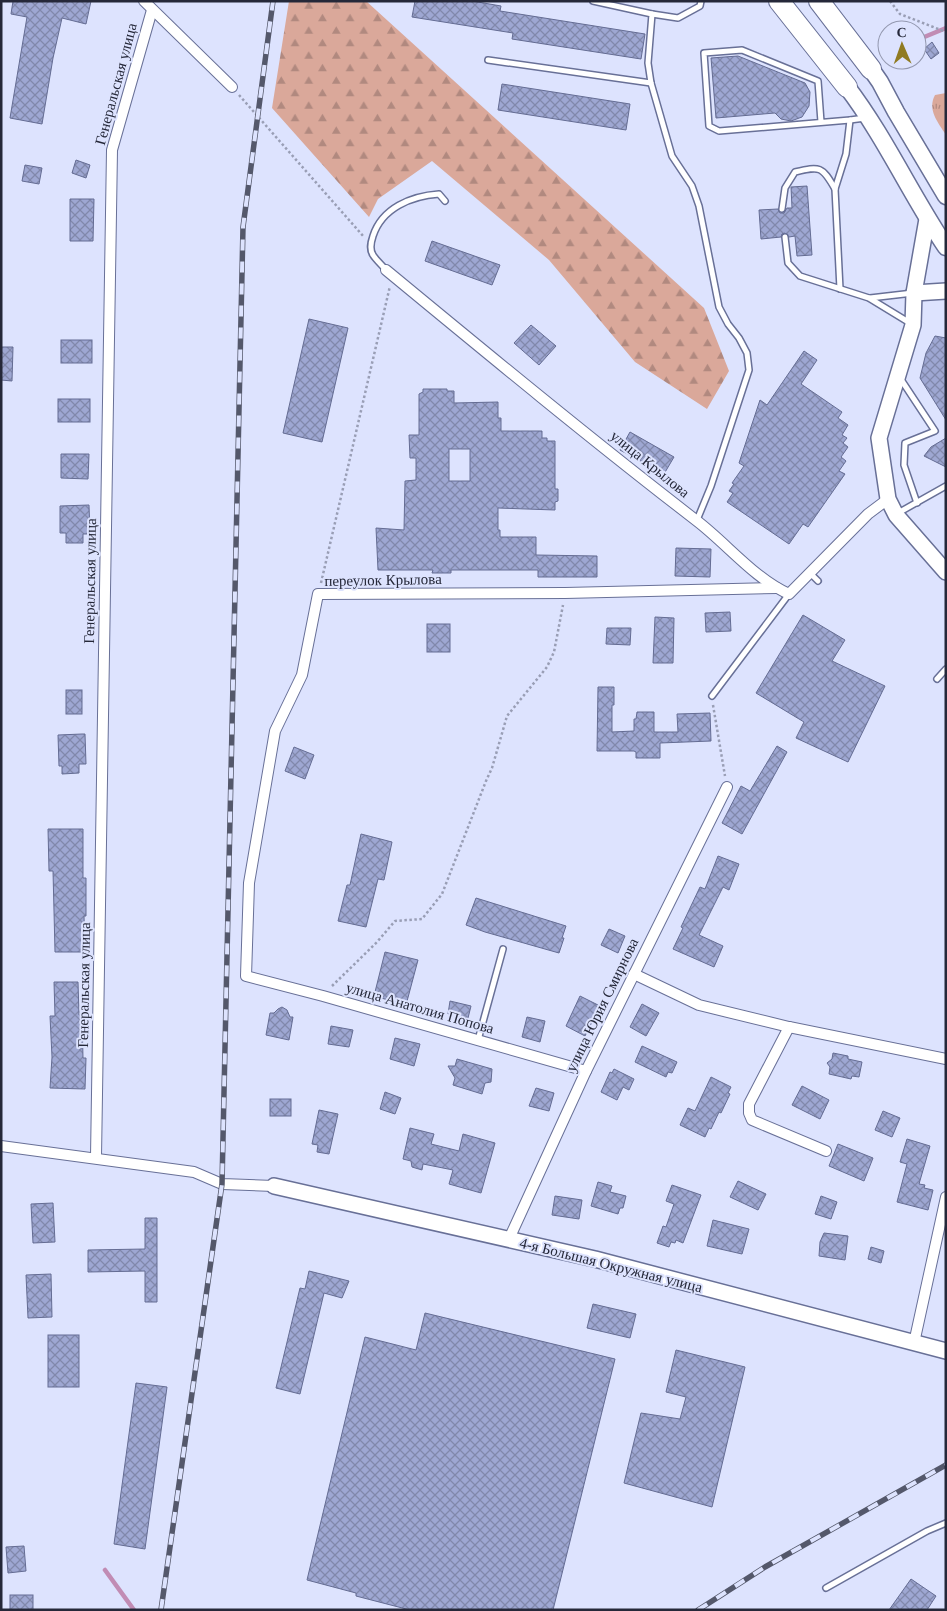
<svg xmlns="http://www.w3.org/2000/svg" width="947" height="1611" viewBox="0 0 947 1611" font-family="Georgia,serif">
	<style>
		.grass { fill: url(#grass-tufts) }
		.forest { fill: url(#forest-firs) }
		.lines { fill: none; stroke-linecap: round; stroke-linejoin: round }
		.stream { stroke: #c18cb4; stroke-width: 4.5 }
		.building { fill: url(#building-cross-hatch); stroke: #646c93; fill-rule: evenodd }
		.lane-casing { stroke: #687097; stroke-width: 8 }
		.street-casing { stroke: #687097; stroke-width: 12 }
		.secondary-casing { stroke: #687097; stroke-width: 18 }
		.primary-casing { stroke: #687097; stroke-width: 19 }
		.highway-casing { stroke: #687097; stroke-width: 22 }
		.path { stroke: #999eb5; stroke-width: 2.5; stroke-dasharray: 2.5 2.5; stroke-linecap: butt }
		.lane { stroke: #fff; stroke-width: 5 }
		.street { stroke: #fff; stroke-width: 10 }
		.secondary { stroke: #fff; stroke-width: 15 }
		.primary { stroke: #fff; stroke-width: 16 }
		.highway { stroke: #fff; stroke-width: 20 }
		.rail-casing { stroke: #54586b; stroke-width: 5.5 }
		.rail { stroke: #dde3fe; stroke-width: 4; stroke-dasharray: 11; stroke-linecap: butt }
		.labels { text-anchor: middle; stroke-width: 4; stroke-linejoin: round; paint-order: stroke }
		.street-label { font-size: 15px; fill: #252839; stroke: #dde3fe }
	</style>
	<defs>
		<pattern id="grass-tufts" width="24" height="20" patternUnits="userSpaceOnUse" patternTransform="scale(1.25)"><rect width="24" height="20" fill="#daa89a"/><path d="M3 7l-1-3M5 7V3M7 7l1-3M15 17l-1-3M17 17v-4M19 17l1-3" fill="none" stroke="#b1897f"/></pattern>
		<pattern id="forest-firs" width="22" height="20" patternUnits="userSpaceOnUse" patternTransform="scale(1.25)"><rect width="22" height="20" fill="#daa89a"/><path d="M5 1l3.5 6h-7zM16 11l3.5 6h-7z" fill="#b1897f"/></pattern>
		<pattern id="building-cross-hatch" width="8" height="8" patternUnits="userSpaceOnUse" patternTransform="scale(1.25)"><rect width="8" height="8" fill="#9ea7d2"/><path d="M0 0l8 8M0 8l8-8" fill="none" stroke="#8188ab"/></pattern>
	</defs>
	<rect width="100%" height="100%" fill="#dde3fe"/>
	<path class="grass" d="M946 93V135C938 122 927 110 935 95Z"/>
	<polygon class="forest" points="289,1 366,1 704,308 729,371 707,409 635,362 549,260 432,161 378,199 369,217 272,108"/>
	<g class="lines">
		<g class="stream">
			<polyline points="917,40 946,28"/>
			<polyline points="105,1570 134,1610"/>
		</g>
	</g>
	<g class="building">
		<polygon points="13,1 91,1 86,24 62,18 53,58 42,124 10,118 27,17 11,14"/>
		<polygon points="415,1 472,1 501,6 500,11 645,34 641,59 512,39 513,33 412,17"/>
		<polygon points="932,42 939,53 931,59 924,49"/>
		<polygon points="738,56 805,83 810,92 809,106 802,117 791,121 781,119 775,113 716,118 711,58"/>
		<polygon points="502,84 630,104 626,130 498,110"/>
		<polygon points="76,160 90,165 86,178 72,173"/>
		<polygon points="25,165 42,168 39,184 22,181"/>
		<polygon points="807,186 812,255 797,256 795,236 789,237 785,233 782,234 781,237 761,239 759,210 778,209 780,213 784,213 787,208 792,208 791,187"/>
		<polygon points="70,199 94,199 93,241 70,241"/>
		<polygon points="432,241 500,265 492,285 425,261"/>
		<polygon points="309,319 348,328 322,442 283,433"/>
		<polygon points="531,325 556,346 539,365 514,343"/>
		<polygon points="935,336 946,338 946,420 920,378 926,353"/>
		<rect x="61" y="340" width="31" height="23"/>
		<polygon points="1,347 13,347 12,381 1,380"/>
		<polygon points="804,351 817,360 801,384 842,412 838,418 848,425 842,435 847,438 843,443 848,447 841,457 846,461 839,471 845,474 808,527 803,524 789,544 727,502 733,493 729,491 734,484 732,483 744,466 739,463 760,400 767,405"/>
		<path d="M423 389H447V391H454V403L498 402V418H501V431H542V438H547V441H555V489H558V501L555 502V510L498 508V530H500V537H536V555L597 556V577H538V570H451V573H432L433 570H378L376 528 404 530 405 481 416 480V458H410L409 435H419V394L423 392ZM449 449H470V481H449Z"/>
		<rect x="58" y="399" width="32" height="23"/>
		<polygon points="630,432 674,457 664,474 620,450"/>
		<polygon points="946,438 946,467 924,456 931,447"/>
		<polygon points="61,454 89,454 88,479 61,478"/>
		<polygon points="89,505 90,534 83,534 83,543 66,543 66,533 60,533 60,506"/>
		<polygon points="676,548 711,549 710,577 675,576"/>
		<polygon points="730,612 731,631 706,632 705,613"/>
		<polygon points="803,615 845,640 832,661 885,686 848,762 796,738 804,722 756,693"/>
		<polygon points="655,617 674,618 673,663 653,663"/>
		<rect x="427" y="624" width="23" height="28"/>
		<polygon points="607,628 631,628 630,645 606,644"/>
		<polygon points="598,687 614,687 614,705 612,705 612,732 634,731 634,719 636,719 637,712 654,712 654,732 678,732 677,714 710,713 711,741 660,743 660,758 636,758 636,752 634,751 597,751"/>
		<rect x="66" y="690" width="16" height="24"/>
		<polygon points="82,734 85,734 86,764 79,764 79,773 62,774 62,766 59,766 58,735"/>
		<polygon points="777,746 787,752 742,834 722,823 741,786 750,791"/>
		<polygon points="294,747 314,755 305,779 285,771"/>
		<polygon points="48,829 83,829 83,878 86,878 86,916 84,916 85,952 55,952 53,871 49,871"/>
		<polygon points="361,834 392,842 384,880 378,879 366,927 338,921 347,885 350,885"/>
		<polygon points="718,856 739,864 729,890 723,887 699,935 723,946 714,967 673,949 683,928 681,927 700,887 705,889"/>
		<polygon points="476,898 566,926 562,938 564,938 559,953 485,932 466,925"/>
		<polygon points="609,929 625,936 618,953 601,945"/>
		<polygon points="385,952 418,960 406,1005 374,996"/>
		<polygon points="54,982 78,982 79,1015 82,1015 83,1058 86,1058 85,1089 50,1088 52,1057 50,1016 55,1016"/>
		<polygon points="580,996 600,1006 585,1036 566,1026"/>
		<polygon points="450,1001 471,1006 468,1018 448,1014"/>
		<polygon points="642,1004 659,1013 646,1036 630,1027"/>
		<polygon points="282,1007 287,1010 290,1017 293,1017 289,1040 266,1035 270,1013 274,1013 278,1009"/>
		<polygon points="527,1017 545,1021 540,1042 522,1037"/>
		<polygon points="331,1026 353,1030 349,1047 328,1044"/>
		<polygon points="395,1038 420,1044 414,1066 390,1059"/>
		<polygon points="642,1046 677,1062 672,1073 668,1072 666,1077 635,1062"/>
		<polygon points="833,1053 848,1056 848,1059 862,1062 859,1077 852,1076 851,1079 829,1074 830,1067 827,1063 832,1059"/>
		<polygon points="457,1059 492,1069 491,1082 485,1083 482,1094 453,1085 455,1078 448,1066 455,1066"/>
		<polygon points="614,1069 634,1079 629,1090 623,1087 617,1100 601,1092 610,1072 612,1073"/>
		<polygon points="711,1077 731,1087 728,1093 730,1094 721,1113 719,1112 711,1129 709,1128 705,1137 680,1125 688,1108 695,1111"/>
		<polygon points="802,1086 829,1100 820,1119 792,1105"/>
		<polygon points="536,1088 554,1093 549,1111 529,1106"/>
		<polygon points="385,1092 401,1098 395,1114 380,1109"/>
		<rect x="270" y="1099" width="21" height="17"/>
		<polygon points="319,1110 338,1114 329,1154 317,1152 318,1145 312,1144"/>
		<polygon points="883,1111 900,1118 892,1137 875,1130"/>
		<polygon points="410,1128 434,1134 431,1144 459,1151 463,1134 495,1143 481,1193 449,1184 453,1170 423,1164 422,1170 412,1167 411,1161 403,1159"/>
		<polygon points="907,1139 930,1146 919,1184 925,1185 924,1188 933,1190 928,1210 897,1202 907,1164 900,1162"/>
		<polygon points="838,1144 873,1158 864,1181 829,1166"/>
		<polygon points="738,1181 766,1194 758,1210 730,1197"/>
		<polygon points="598,1182 612,1186 610,1192 626,1196 623,1208 620,1208 618,1214 591,1206"/>
		<polygon points="672,1185 701,1195 683,1243 676,1240 675,1243 671,1242 669,1247 657,1243 663,1226 666,1227 674,1204 666,1201"/>
		<polygon points="555,1196 582,1200 579,1219 552,1215"/>
		<polygon points="821,1196 837,1202 831,1219 815,1214"/>
		<polygon points="53,1203 55,1242 33,1243 31,1204"/>
		<polygon points="145,1218 157,1218 157,1302 145,1302 145,1271 88,1272 88,1250 145,1249"/>
		<polygon points="713,1220 749,1229 742,1254 707,1246"/>
		<polygon points="824,1233 848,1236 845,1260 819,1256 820,1242"/>
		<polygon points="871,1247 884,1251 881,1263 868,1259"/>
		<polygon points="309,1271 349,1281 342,1298 324,1293 300,1394 276,1388 300,1288 305,1289"/>
		<polygon points="51,1274 52,1317 28,1318 26,1275"/>
		<polygon points="593,1304 636,1314 630,1338 587,1328"/>
		<polygon points="425,1313 615,1359 553,1610 410,1610 356,1596 356,1593 307,1580 365,1337 416,1350"/>
		<rect x="48" y="1335" width="31" height="52"/>
		<polygon points="676,1350 745,1367 712,1507 624,1483 641,1413 680,1419 686,1397 666,1392"/>
		<polygon points="136,1383 167,1387 145,1549 114,1544"/>
		<polygon points="24,1546 26,1571 8,1573 6,1547"/>
		<polygon points="911,1579 936,1596 927,1610 889,1610"/>
		<rect x="10" y="1595" width="23" height="15"/>
	</g>
	<g class="lines">
		<defs>
			<g id="lane">
				<polyline points="593,1 652,14 648,63 651,83 672,156 692,186 699,206 719,307 728,324 739,338 747,353 749,370 711,486 697,520"/>
				<polyline points="652,14 678,18 700,6 701,1"/>
				<polyline points="488,60 651,83"/>
				<polyline points="821,122 818,81 742,50 704,53 709,126 719,131 850,120 865,118"/>
				<path d="M782 209 785 188 795 172C820 166 822 166 835 189"/>
				<polyline points="785,237 788,263 800,276 869,298 910,323"/>
				<path d="M386 270C382 265 376 260 373 255 369 249 371 242 373 236 382 208 411 196 439 194L445 201"/>
				<polyline points="840,289 835,189 846,154 850,120"/>
				<polyline points="870,298 913,293"/>
				<polyline points="900,378 935,431 905,443 904,465 917,503"/>
				<polyline points="898,513 946,486"/>
				<polyline points="810,573 818,581"/>
				<polyline points="937,679 946,669"/>
				<polyline points="712,696 789,594"/>
				<polyline points="478,1040 503,949"/>
				<polyline points="826,1588 927,1531 946,1523"/>
			</g>
			<g id="street">
				<polyline points="144,1 232,87"/>
				<path d="M386 270C489 355 592 440 697 521 727 544 755 579 789 594L868 514 888 499"/>
				<polyline points="634,974 699,1005 789,1027 946,1059"/>
				<polyline points="789,1027 749,1104 749,1113 752,1120 826,1151"/>
				<polyline points="586,1071 323,996 246,976 249,883 275,731 302,675 318,594 565,593 777,588"/>
				<polyline points="1,1146 194,1172 222,1184 274,1186"/>
				<polyline points="96,1157 112,150 152,10"/>
				<polyline points="509,1239 586,1071 727,787"/>
				<polyline points="914,1343 946,1197"/>
			</g>
			<g id="secondary">
				<polyline points="927,219 914,293 913,325 879,438 888,499 896,515 946,572"/>
				<polyline points="914,293 946,291"/>
				<polyline points="274,1186 595,1259 946,1351"/>
			</g>
			<g id="primary">
				<polyline points="871,69 880,82 896,112 946,196"/>
				<path d="M847 87C885 137 911 195 946 247"/>
			</g>
			<g id="highway">
				<polyline points="779,1 847,87"/>
				<polyline points="819,1 871,69"/>
			</g>
		</defs>
		<use href="#lane" class="lane-casing"/>
		<use href="#street" class="street-casing"/>
		<use href="#secondary" class="secondary-casing"/>
		<use href="#primary" class="primary-casing"/>
		<use href="#highway" class="highway-casing"/>
		<g class="path">
			<polyline points="890,1 900,14 946,32"/>
			<polyline points="239,95 364,237"/>
			<polyline points="321,583 390,286"/>
			<polyline points="713,705 725,776"/>
			<polyline points="332,986 377,942 395,921 422,919 442,894 486,781 492,768 507,716 547,667 554,652 563,605"/>
		</g>
		<use href="#lane" class="lane"/>
		<use href="#street" class="street"/>
		<use href="#secondary" class="secondary"/>
		<use href="#primary" class="primary"/>
		<use href="#highway" class="highway"/>
		<defs>
			<g id="rail">
				<polyline points="161,1610 222,1184 243,227 273,1"/>
				<polyline points="698,1610 765,1567 946,1465"/>
			</g>
		</defs>
		<use href="#rail" class="rail-casing"/>
		<use href="#rail" class="rail"/>
	</g>
	<g class="labels">
		<g class="street-label">
			<text transform="translate(116 84) rotate(-75)" y="5">Генеральская улица</text>
			<text transform="translate(650 464) rotate(39)" y="5">улица Крылова</text>
			<text transform="translate(383 580) rotate(-1)" y="5">переулок Крылова</text>
			<text transform="translate(90 581) rotate(-89)" y="5">Генеральская улица</text>
			<text transform="translate(84 985) rotate(-89)" y="5">Генеральская улица</text>
			<text transform="translate(602 1005) rotate(-64)" y="5">улица Юрия Смирнова</text>
			<text transform="translate(420 1008) rotate(16)" y="5">улица Анатолия Попова</text>
			<text transform="translate(611 1265) rotate(14)" y="5">4-я Большая Окружная улица</text>
		</g>
	</g>
	<rect width="947" height="1611" fill="none" stroke="#252839" stroke-width="5"/>
	<g transform="translate(902 45) rotate(358)"><circle r="24" fill="#dde3fe" stroke="#9398af"/>
	<path d="M0-4L9 19L0 12L-9 19Z" fill="#907b21"/>
	<text y="-8" font-size="14" font-weight="bold" text-anchor="middle" fill="#252839">С</text>
	</g>
</svg>
